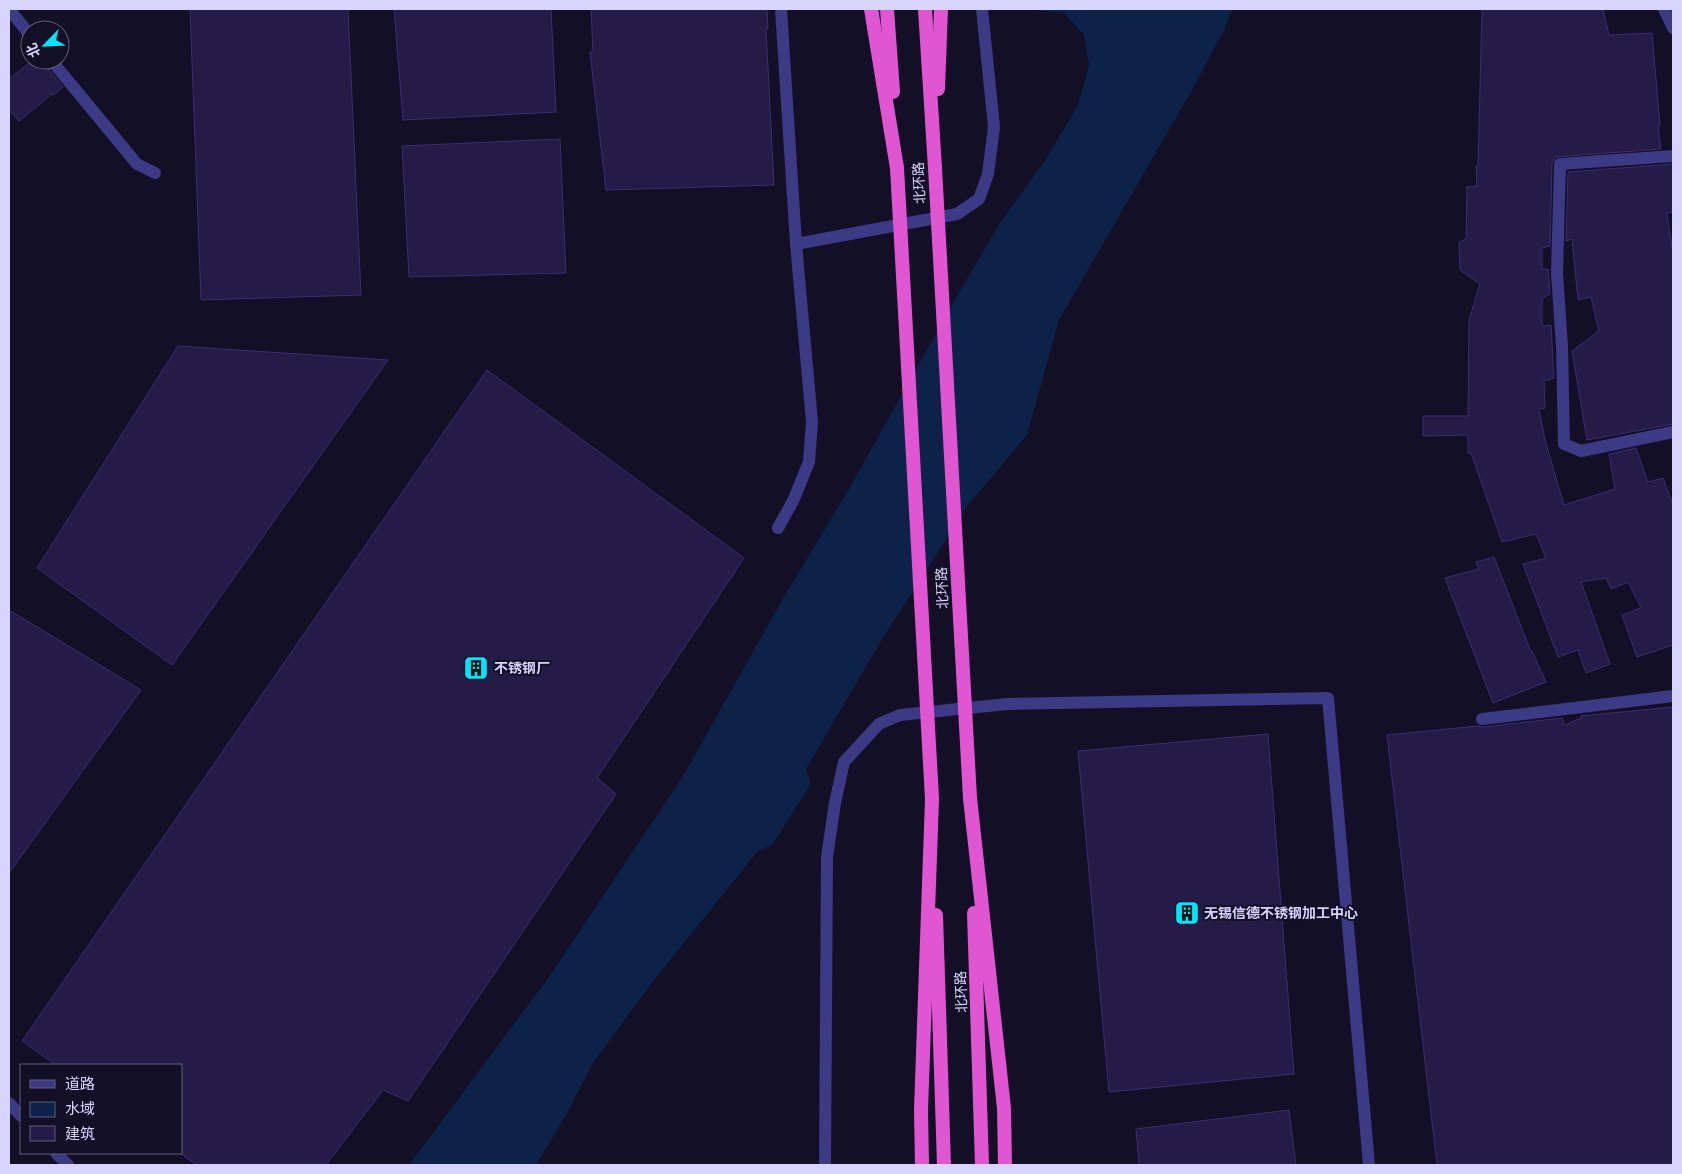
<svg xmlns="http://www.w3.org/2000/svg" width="1682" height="1174" viewBox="0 0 1682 1174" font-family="Commissioner,'Noto Sans SC',sans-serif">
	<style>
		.water { fill: #0c2248 }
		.building { fill: #241b47; stroke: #3b2d73 }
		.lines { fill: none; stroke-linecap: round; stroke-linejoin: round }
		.minor { stroke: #3d3a85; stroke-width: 12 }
		.tertiary { stroke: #3d3a85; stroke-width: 12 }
		.trunk { stroke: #e055d1; stroke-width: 14 }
		.trunk-bridge { stroke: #e055d1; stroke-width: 14 }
		.labels { text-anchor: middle; stroke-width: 4; stroke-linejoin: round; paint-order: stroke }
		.street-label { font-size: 14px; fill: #d9d4ff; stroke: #130f26 }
		.poi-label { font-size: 14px; font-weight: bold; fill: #d9d4ff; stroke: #130f26; text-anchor: start }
	</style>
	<rect width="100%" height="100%" fill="#130f26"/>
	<polygon class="water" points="1025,9 1233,9 1224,30 1192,90 1059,320 1027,435 968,505 881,641 806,769 811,784 772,845 758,851 654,980 593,1063 565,1117 536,1165 409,1165 549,977 682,778 781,602 849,489 957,296 1000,223 1046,159 1078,105 1089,65 1084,35 1064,13"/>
	<g class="building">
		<polygon points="190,9 348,9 361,295 201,300"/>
		<polygon points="394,9 551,9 556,112 403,120"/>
		<polygon points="591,9 767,9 768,29 766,29 774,185 606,190 590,52 593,52"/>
		<polygon points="1482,9 1603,9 1609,35 1652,33 1660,126 1658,126 1661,149 1555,157 1552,164 1550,246 1542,248 1542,269 1548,269 1550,294 1542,299 1542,326 1551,325 1554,378 1544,381 1545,408 1539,409 1545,440 1564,505 1615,489 1609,454 1636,448 1648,482 1663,478 1673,505 1673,645 1637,657 1622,615 1641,608 1628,582 1611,589 1606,578 1581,582 1610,664 1586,673 1578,650 1558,657 1523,564 1546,558 1536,534 1502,542 1471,453 1468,453 1468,435 1423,436 1423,416 1468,416 1469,320 1480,284 1460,270 1459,242 1466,239 1467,187 1477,186 1476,166 1478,166"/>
		<polygon points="33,60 43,60 45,65 63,87 53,95 52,94 19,121 9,110 9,79"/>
		<polygon points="560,139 566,273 409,277 402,146"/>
		<polygon points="1673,164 1673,212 1667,213 1673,255 1673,424 1587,440 1572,351 1599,331 1591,297 1578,300 1572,239 1566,241 1568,172"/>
		<polygon points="178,346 388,360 172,665 37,568"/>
		<polygon points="487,370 744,558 597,778 616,794 408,1101 383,1090 326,1165 197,1165 181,1154 181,1065 56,1065 22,1041"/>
		<polygon points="1494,557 1531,652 1532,651 1546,682 1493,703 1445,578 1479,569 1476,562"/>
		<polygon points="9,610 141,690 9,873"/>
		<polygon points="1673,707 1673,1165 1437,1165 1387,735 1478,726 1483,727 1562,718 1565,725 1581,718 1581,716"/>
		<polygon points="1268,734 1294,1074 1109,1092 1078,751"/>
		<polygon points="1289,1110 1296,1165 1139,1165 1136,1129"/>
	</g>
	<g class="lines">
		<g class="minor">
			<polyline points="9,9 30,35"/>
			<polyline points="1664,9 1673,28"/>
			<polyline points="51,60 137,164 155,173"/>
			<polyline points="1673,156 1560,164 1557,274 1562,346 1564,444 1581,451 1673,432"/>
			<polyline points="796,244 957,214 979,199 988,174 994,127 982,9"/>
			<polyline points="778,528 793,501 809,462 812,422 796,244 781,9"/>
			<polyline points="1482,719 1673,696"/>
			<polyline points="825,1165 827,857 835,803 844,762 879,724 900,715 1007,704 1328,698 1369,1165"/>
		</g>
		<g class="tertiary">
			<polyline points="9,1103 21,1116"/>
			<polyline points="56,1153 68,1165"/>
		</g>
		<g class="trunk">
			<polyline points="871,9 897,168"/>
			<polyline points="887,9 893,92"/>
			<polyline points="925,9 935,168"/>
			<polyline points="938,89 941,9"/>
			<polyline points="970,798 1004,1108 1005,1165"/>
			<polyline points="974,913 982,1165"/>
			<polyline points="936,915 944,1165"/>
			<polyline points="922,1165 921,1110 932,799"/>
		</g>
		<g class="trunk-bridge">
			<polyline points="897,168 932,799"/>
			<polyline points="935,168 970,798"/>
		</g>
	</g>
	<defs>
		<symbol id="building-square" viewBox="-11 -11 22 22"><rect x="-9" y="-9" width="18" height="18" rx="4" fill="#00e5ff" stroke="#130f26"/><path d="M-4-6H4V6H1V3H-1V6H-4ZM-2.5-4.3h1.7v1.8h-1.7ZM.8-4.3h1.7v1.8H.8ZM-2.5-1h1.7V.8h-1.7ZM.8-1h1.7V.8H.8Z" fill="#111"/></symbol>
	</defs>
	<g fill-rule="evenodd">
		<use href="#building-square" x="462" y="654" width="28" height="28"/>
		<use href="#building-square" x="1173" y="899" width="28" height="28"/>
	</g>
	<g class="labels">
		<g class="street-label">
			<text transform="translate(919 183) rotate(-93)" y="5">北环路</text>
			<text transform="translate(942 588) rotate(-93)" y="5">北环路</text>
			<text transform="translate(961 992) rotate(-92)" y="5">北环路</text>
		</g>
		<g class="poi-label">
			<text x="494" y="673">不锈钢厂</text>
			<text x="1204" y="918">无锡信德不锈钢加工中心</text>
		</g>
	</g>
	<rect width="1682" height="1174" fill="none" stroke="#d9d4ff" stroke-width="20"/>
	<rect x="20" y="1064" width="162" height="90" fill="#130f26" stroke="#625e7d"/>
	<rect x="30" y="1080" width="25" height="8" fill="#3d3a85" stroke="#625e7d"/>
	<text x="65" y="1089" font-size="15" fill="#d9d4ff">道路</text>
	<rect x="30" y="1102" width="25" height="15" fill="#0c2248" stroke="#625e7d"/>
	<text x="65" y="1114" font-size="15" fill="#d9d4ff">水域</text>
	<rect x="30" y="1126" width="25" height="15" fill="#241b47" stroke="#625e7d"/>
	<text x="65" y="1139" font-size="15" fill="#d9d4ff">建筑</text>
	<g transform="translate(45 45) rotate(246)"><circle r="24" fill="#130f26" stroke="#625e7d"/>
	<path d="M0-4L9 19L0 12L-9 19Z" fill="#00e5ff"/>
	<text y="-8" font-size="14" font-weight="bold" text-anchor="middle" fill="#d9d4ff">北</text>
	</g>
</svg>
